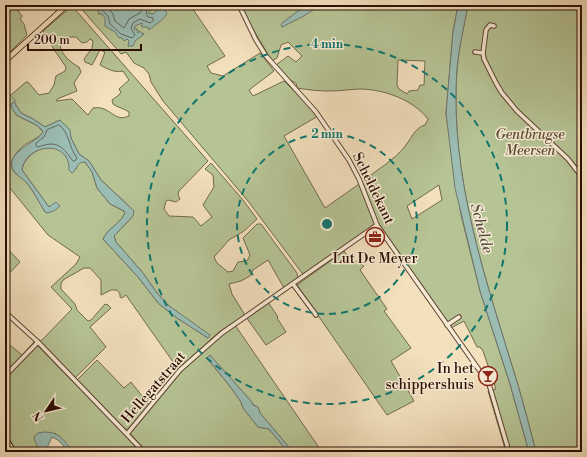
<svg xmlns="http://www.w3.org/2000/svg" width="587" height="457" viewBox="0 0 587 457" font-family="'Libre Bodoni',serif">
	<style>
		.green { fill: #b6c394; stroke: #71684c; fill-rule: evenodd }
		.water { fill: #9bbdb4; stroke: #6f776d }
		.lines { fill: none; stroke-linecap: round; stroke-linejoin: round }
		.shore { stroke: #64665c; stroke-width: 1 }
		.stream { stroke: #6f776d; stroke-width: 1 }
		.minor-casing { stroke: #5e4232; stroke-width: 5.5 }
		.major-casing { stroke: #2c0e03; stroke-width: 6 }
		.minor { stroke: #f7ebd4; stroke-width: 3.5 }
		.major { stroke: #f3e0bd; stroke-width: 4.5 }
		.ring { fill: none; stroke: #0f766e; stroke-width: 2; stroke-dasharray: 7 5 }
		.labels { text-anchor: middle; stroke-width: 3; stroke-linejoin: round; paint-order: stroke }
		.park-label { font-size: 14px; font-style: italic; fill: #5c4d36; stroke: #f7ebd4 }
		.street-label { font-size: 14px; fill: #2c0e03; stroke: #f7ebd4 }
		.poi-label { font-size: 14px; fill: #2c0e03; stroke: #f7ebd4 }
		.water-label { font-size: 15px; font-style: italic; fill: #534b41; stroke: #f7ebd4 }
		.centre { fill: #0f766e; stroke: #f7ebd4; stroke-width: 2 }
		.ring-label { font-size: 12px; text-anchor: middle; font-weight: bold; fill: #0f766e; stroke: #f7ebd4; stroke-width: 3; stroke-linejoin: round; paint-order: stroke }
	</style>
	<rect width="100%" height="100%" fill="#f3e0bd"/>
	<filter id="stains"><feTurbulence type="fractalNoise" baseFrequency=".005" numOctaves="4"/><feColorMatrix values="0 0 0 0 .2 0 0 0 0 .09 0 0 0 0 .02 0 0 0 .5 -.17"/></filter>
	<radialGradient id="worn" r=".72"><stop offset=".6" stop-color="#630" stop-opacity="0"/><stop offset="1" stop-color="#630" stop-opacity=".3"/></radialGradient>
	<g class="green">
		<polygon points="5,5 16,5 20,9 18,11 22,16 20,19 24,24 27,35 5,57"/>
		<polygon points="78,5 190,5 225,56 207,66 211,73 223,76 260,53 274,71 249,90 253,96 284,81 302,99 318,116 284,136 325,208 359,184 375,224 374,226 305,274 302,273 248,201 163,101 151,82 149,74 144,68 134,63 126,52 121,54"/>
		<path d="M241 5H458L453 32 446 113 461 215 480 291 510 384 529 452H506L488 391 496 389 483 351 480 347H477L464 321 451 328 377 221 371 208 362 182C376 170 395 160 406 145 412 137 415 128 425 125L428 119C413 100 386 90 362 89 352 89 341 91 331 91 320 91 308 90 297 88L296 83 288 79 276 65 288 56 296 62 302 56 288 42 281 45 277 58 272 61 248 21ZM398 60 425 61 424 85H420L418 90 409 91 407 94 399 89 397 85ZM439 185 442 200 412 219 407 206Z"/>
		<path d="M468 5H582V452H536C530 429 524 405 517 382 486 280 449 176 457 68 459 47 464 26 468 5Z"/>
		<path d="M72 6 208 161 179 191 178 195 180 199 176 202 168 200 166 201 164 209 169 216 193 217 201 226 212 217 203 205 214 187 213 175 205 169 211 163 243 200 257 219 244 231 229 240 214 257 217 263 228 272 233 271 238 262 247 261 250 255 243 238 257 224H261L297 273 298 278 284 288 268 260 253 270 250 276 241 281 229 284 232 294 245 315 219 332 178 369 126 295 122 298 120 297V294L117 290H111L101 295V280L90 268H84L63 280 61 284V289L75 304 77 310 88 321 91 320 105 304 108 305 111 308 90 327 106 347 75 378 40 342 72 309 51 287 76 264 80 257 48 235 10 188 5 192V100L26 82H28L39 95 49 93 54 85 56 76 65 71 66 67 55 51 43 31ZM70 37H76L82 43 87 42 90 39 93 41 92 48 84 59 85 62 92 65 100 50 105 52 100 65C108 69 114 73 123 71L129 80 119 89 121 92 119 95 112 100 113 104C118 108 124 108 129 112V116C113 123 111 105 93 108L88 115 72 99 56 101 57 99 77 91 74 83 81 72 79 67C71 63 62 55 60 46L65 40ZM14 102 21 113 33 119 45 127 60 120 69 130 71 138 79 154 89 161 101 180 129 206 133 216 114 236 116 242 143 273 157 293 168 305 208 338 177 318 159 304 138 277 103 239C108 228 120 224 125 213L124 211 110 204 106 199 97 188 92 172 85 162C79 161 78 164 76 169 74 167 71 165 69 162 67 159 65 154 62 152 48 140 24 154 22 170L49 207 52 206 45 212C39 202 34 192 27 183 23 179 19 176 15 173 6 163 16 153 23 146 29 141 38 139 43 132L38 126 16 115 11 104Z"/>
		<polygon points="5,246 20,262 5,278"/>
		<polygon points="344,251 352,262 356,261 364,266 360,270 387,309 384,311 411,348 391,361 414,401 387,415 297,285"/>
		<polygon points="268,302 278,317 277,318 286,332 266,345 246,317"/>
		<polygon points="235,325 322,452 293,452 260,413 258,407 253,405 251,401 210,356 207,358 232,389 241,402 243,408 258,427 269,429 288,452 146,452 130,433 181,371 222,334"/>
		<polygon points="5,341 22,355 34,342 142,452 137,452 133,448 121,448 115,452 73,452 55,433 39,450 40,452 17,452 5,432"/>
		<polygon points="97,360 124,388 131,382 149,405 129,429 125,429 77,380"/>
	</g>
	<g class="water">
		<path d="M98 5H157L148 13 153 14 163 5H167L165 10 167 14C162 21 155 25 149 30L148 27H142V23L135 26 134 29H137L136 30H138V33L140 31 142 34 144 33 143 35 135 41 133 46H128L129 41 127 39 124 41 122 38H119L115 32 105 26V18L102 14H98L99 13 97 7Z"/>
		<polygon points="306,5 321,5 302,17 282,27 281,25 282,23"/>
		<path d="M458 5H468C464 26 459 47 457 68 449 176 486 280 517 382 524 405 530 429 536 452H529L510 384 480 291 455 188 446 113 453 32Z"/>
		<path d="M14 102 21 113 33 119 45 127 60 120 70 130 71 138 79 154 89 161 101 180 134 211 133 216 114 236 116 242 143 273 157 293 168 305 210 335 208 338 177 318 159 304 138 277 103 239C108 228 120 224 125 213L124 211 110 204 106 199 97 188 92 172 85 162C77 161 77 170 72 173L69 170C70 138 25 144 22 170L49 207 56 202 60 206 54 211 47 213 45 212C39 202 34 192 27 183 22 178 14 174 12 167 11 160 14 156 19 151 26 144 37 141 43 132 36 119 13 121 11 104Z"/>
		<polygon points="210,355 251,401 253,405 258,407 260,413 293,452 288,452 269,429 258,427 243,408 241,402 232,389 207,358"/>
		<path d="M44 432C61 432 63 440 73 452H69L58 440 52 437 45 452H40L35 441 34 437 38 433Z"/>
	</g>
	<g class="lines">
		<g class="shore">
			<polyline points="101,5 102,10 108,16 110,24 121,34 132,38 135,35 131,28 133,23 140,19 150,23 153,21 153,18 148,17 146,13 147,9 151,5"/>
			<polyline points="106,5 113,14 115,21 124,28 129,19 140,13 144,5"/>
			<path d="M59 125C69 131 69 148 77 158L75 161H73C62 146 57 140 38 147L36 146V143L44 137 47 130Z"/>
		</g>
		<g class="stream">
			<polyline points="5,91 7,92"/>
			<polyline points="12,97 15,100 15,102"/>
		</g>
		<defs>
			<g id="minor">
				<polyline points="239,5 256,40 266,56 316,112 349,160 359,179 377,225 489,384 509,452"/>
				<polyline points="494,26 490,25 486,30 483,53 484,59 496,83 502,93 517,111 568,159 582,177"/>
				<polyline points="475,52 483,53"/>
				<polyline points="293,284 316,315"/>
				<polyline points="5,312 38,342"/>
				<polyline points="447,325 459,317"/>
				<polyline points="5,376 38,342 144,452"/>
				<polyline points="127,434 180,370 222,333 377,225"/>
			</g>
			<g id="major">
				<polyline points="5,61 67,5"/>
				<polyline points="5,438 14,452"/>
			</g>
		</defs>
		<use href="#minor" class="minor-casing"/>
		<use href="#major" class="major-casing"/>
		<use href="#minor" class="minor"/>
		<use href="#major" class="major"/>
	</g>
	<g class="ring">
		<circle cx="327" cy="224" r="90"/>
		<circle cx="327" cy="224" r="180"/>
	</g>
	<defs>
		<symbol id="office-ring" viewBox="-11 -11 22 22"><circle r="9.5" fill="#f7ebd4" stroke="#8f2418" stroke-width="1.5"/><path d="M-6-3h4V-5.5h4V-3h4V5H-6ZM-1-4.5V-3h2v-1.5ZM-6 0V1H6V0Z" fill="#8f2418"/></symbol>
		<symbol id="bar-ring" viewBox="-11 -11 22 22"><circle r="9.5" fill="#f7ebd4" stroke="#8f2418" stroke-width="1.5"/><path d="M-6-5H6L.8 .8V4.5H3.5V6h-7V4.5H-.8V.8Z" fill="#8f2418"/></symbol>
	</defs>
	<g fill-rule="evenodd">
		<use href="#office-ring" x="364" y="226" width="22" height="22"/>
		<use href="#bar-ring" x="477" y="365" width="22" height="22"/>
	</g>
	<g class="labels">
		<g class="park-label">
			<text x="530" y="139">Gentbrugse<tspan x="530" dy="16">Meersen</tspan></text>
		</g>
		<g class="street-label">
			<text transform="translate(374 188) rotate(64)" y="5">Scheldekant</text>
			<text transform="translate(153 387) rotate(-49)" y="5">Hellegatstraat</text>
		</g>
		<g class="poi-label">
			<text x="375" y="263">Lut De Meyer</text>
			<text x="474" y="373" text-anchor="end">In het<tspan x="474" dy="16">schippershuis</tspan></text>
		</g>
		<g class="water-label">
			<text transform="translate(482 228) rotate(75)" y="5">Schelde</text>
		</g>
	</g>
	<circle cx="327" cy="224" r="6" class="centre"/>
	<g class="ring-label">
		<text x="327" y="48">4 min</text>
		<text x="327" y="138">2 min</text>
	</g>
	<rect width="587" height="457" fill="none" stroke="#f3e0bd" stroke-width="20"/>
	<rect x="6" y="6" width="575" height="445" fill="none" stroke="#2c0e03" stroke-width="2"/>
	<rect x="10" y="10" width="567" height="437" fill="none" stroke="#2c0e03"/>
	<g transform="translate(46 411) rotate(235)" stroke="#f7ebd4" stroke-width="3" paint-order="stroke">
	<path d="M0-3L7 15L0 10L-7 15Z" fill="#2c0e03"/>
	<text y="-6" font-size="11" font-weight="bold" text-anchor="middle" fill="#2c0e03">N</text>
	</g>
	<path d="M28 44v6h113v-6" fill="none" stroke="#2c0e03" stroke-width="2"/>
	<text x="34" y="44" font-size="12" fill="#2c0e03" stroke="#f7ebd4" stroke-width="3" paint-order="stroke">200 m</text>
	<rect width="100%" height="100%" filter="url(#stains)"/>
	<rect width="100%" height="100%" fill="url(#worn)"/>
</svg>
